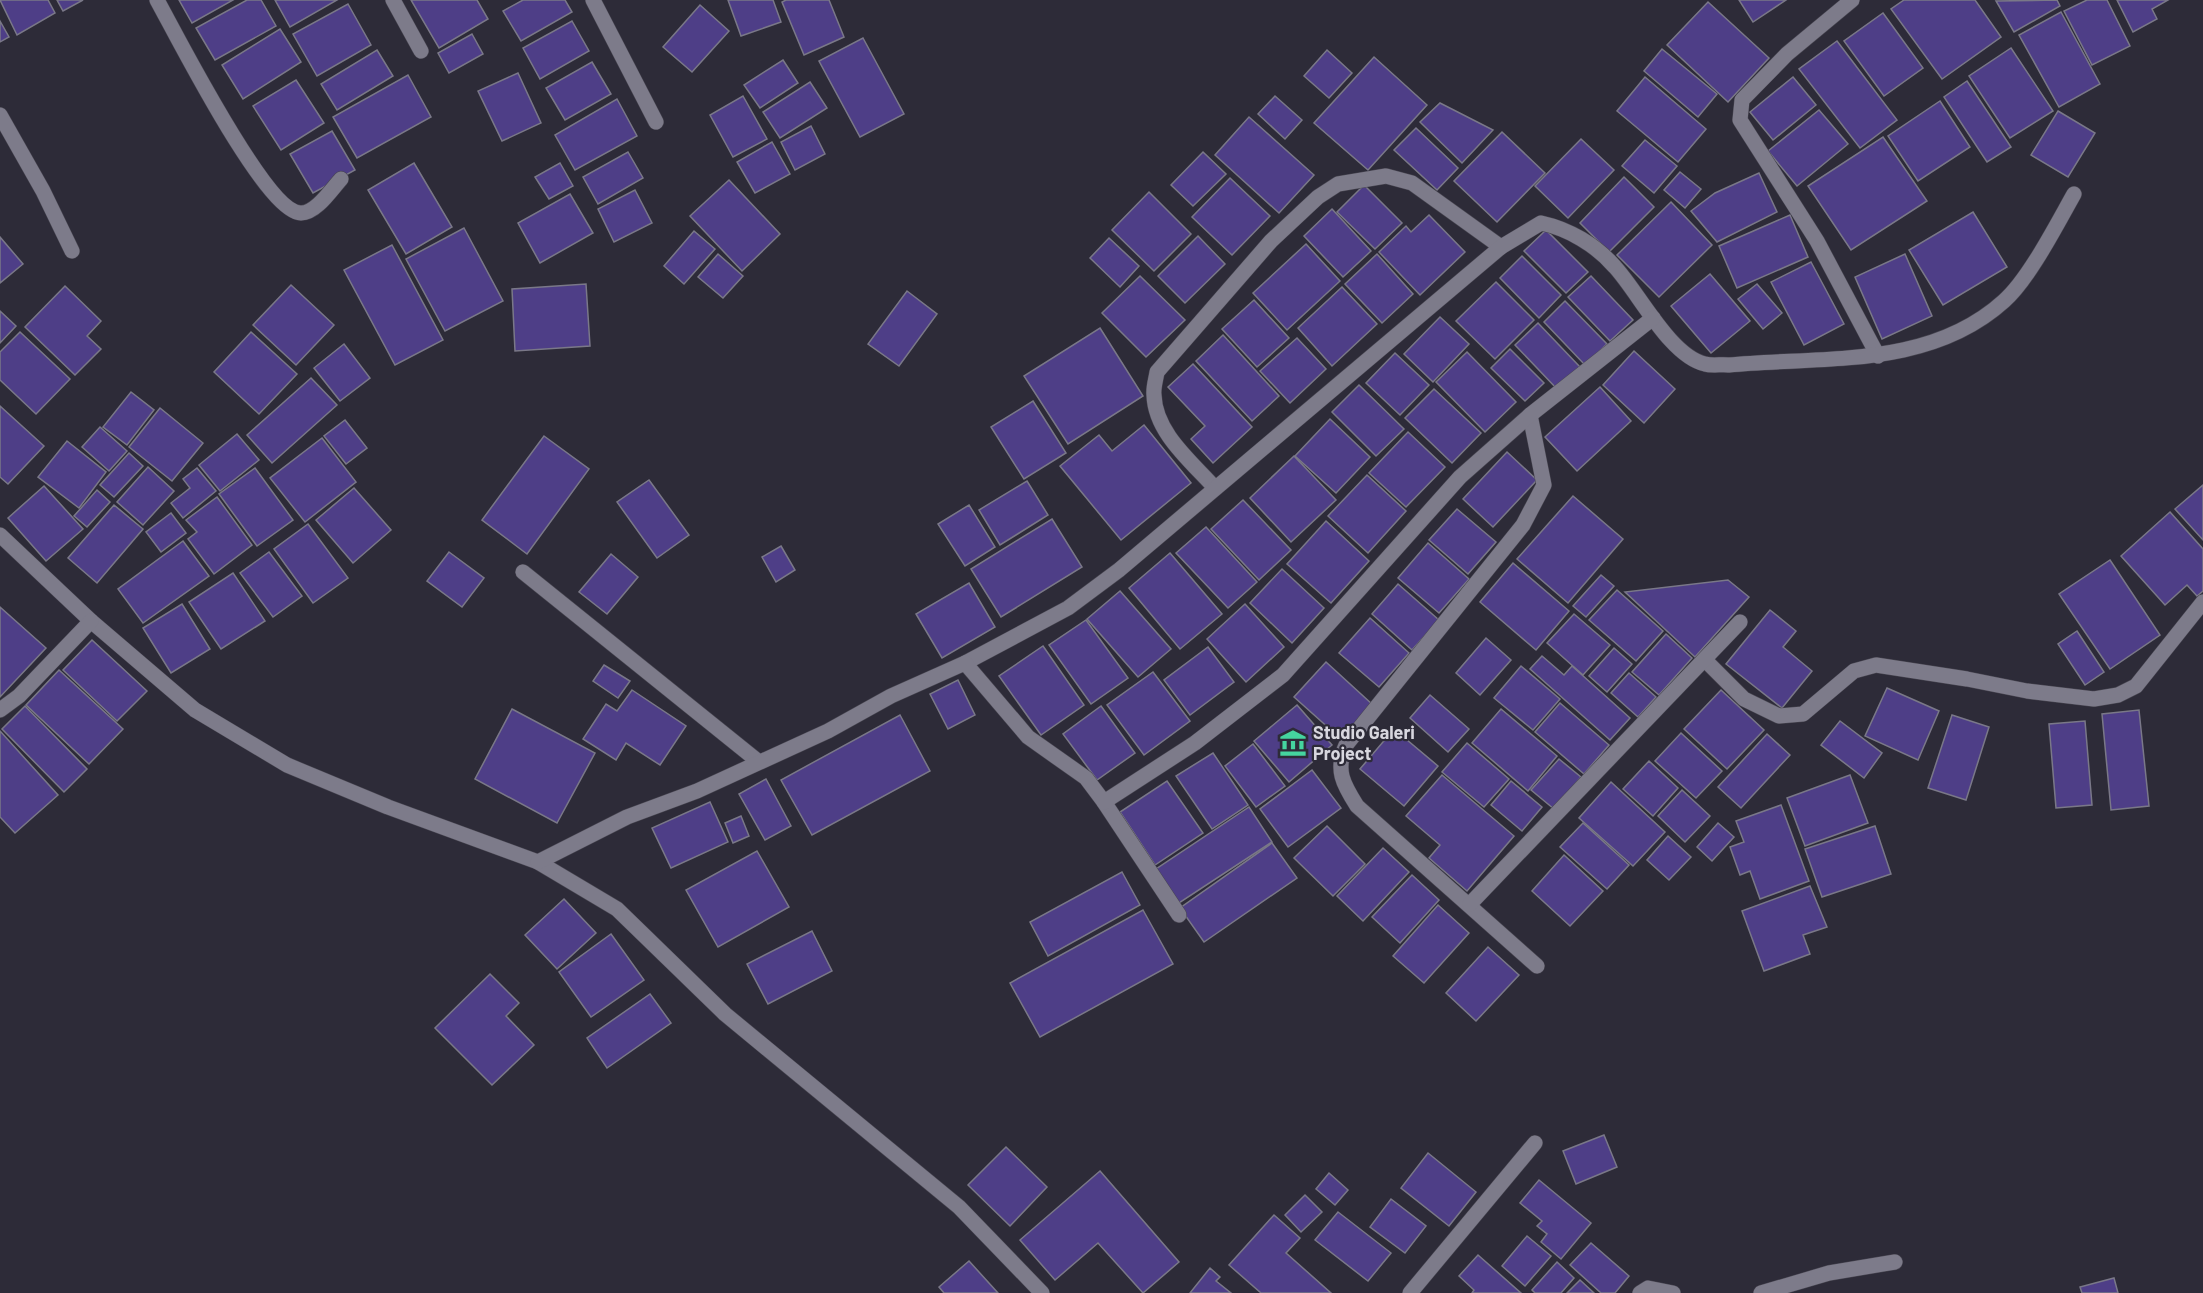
<svg xmlns="http://www.w3.org/2000/svg" width="2203" height="1293" viewBox="0 0 2203 1293" font-family="Barlow,sans-serif">
	<style>
		.building { fill: #4e3e87; stroke: #7a7888; stroke-width: 1.5 }
		.lines { fill: none; stroke-linecap: round; stroke-linejoin: round }
		.minor-casing { stroke: #484651; stroke-width: 16 }
		.minor { stroke: #7d7b8a; stroke-width: 15 }
		.labels { text-anchor: middle; stroke-width: 4.5; stroke-linejoin: round; paint-order: stroke }
		.poi-label { font-size: 18px; font-weight: bold; fill: #d8d7df; stroke: #2d2b38; text-anchor: start }
	</style>
	<rect width="100%" height="100%" fill="#2d2b38"/>
	<g class="building">
		<polygon points="0,0 48,0 55,13 17,35"/>
		<polygon points="57,0 83,0 63,11"/>
		<polygon points="179,0 233,0 192,23"/>
		<polygon points="247,0 261,0 276,26 215,60 196,28"/>
		<polygon points="275,0 337,0 290,27"/>
		<polygon points="411,0 477,0 488,19 439,48"/>
		<polygon points="523,0 565,0 572,12 521,41 503,11"/>
		<polygon points="728,0 773,0 781,22 741,36"/>
		<polygon points="786,0 829,0 844,37 804,55 782,2"/>
		<polygon points="1739,0 1786,0 1753,22"/>
		<polygon points="1904,0 1975,0 2001,37 1942,79 1891,9"/>
		<polygon points="2057,0 2060,6 2014,32 1996,1"/>
		<polygon points="2087,0 2107,0 2130,46 2092,65 2064,11"/>
		<polygon points="2117,0 2168,0 2152,9 2157,19 2133,32"/>
		<polygon points="1708,2 1769,58 1728,102 1667,45"/>
		<polygon points="348,4 371,45 317,76 293,34"/>
		<polygon points="700,5 729,31 692,72 663,47"/>
		<polygon points="2061,12 2100,84 2059,107 2019,35"/>
		<polygon points="1883,13 1923,68 1884,96 1844,41"/>
		<polygon points="0,21 9,37 0,42"/>
		<polygon points="572,21 589,51 540,79 523,48"/>
		<polygon points="280,29 301,62 243,99 222,65"/>
		<polygon points="472,34 483,54 449,73 438,53"/>
		<polygon points="863,38 904,114 860,137 819,61"/>
		<polygon points="1837,41 1897,120 1860,148 1799,69"/>
		<polygon points="2011,48 2053,111 2010,138 1969,76"/>
		<polygon points="1662,49 1717,94 1698,117 1644,71"/>
		<polygon points="377,50 393,76 337,110 321,84"/>
		<polygon points="1327,50 1352,73 1329,98 1304,76"/>
		<polygon points="1374,57 1427,105 1368,170 1314,123"/>
		<polygon points="783,60 798,83 760,108 744,85"/>
		<polygon points="592,62 611,94 565,120 546,88"/>
		<polygon points="518,73 541,123 502,141 478,91"/>
		<polygon points="408,75 431,117 357,158 333,117"/>
		<polygon points="1645,77 1706,129 1678,162 1617,111"/>
		<polygon points="1793,77 1816,105 1773,140 1750,112"/>
		<polygon points="296,80 324,123 281,150 253,106"/>
		<polygon points="1967,81 2011,147 1987,162 1944,97"/>
		<polygon points="810,82 827,108 780,138 763,112"/>
		<polygon points="743,96 767,139 733,157 710,115"/>
		<polygon points="1275,96 1302,120 1285,139 1258,114"/>
		<polygon points="617,99 637,136 575,170 555,135"/>
		<polygon points="1940,101 1970,147 1918,181 1888,136"/>
		<polygon points="1440,103 1493,130 1462,163 1420,122"/>
		<polygon points="1819,110 1848,144 1797,186 1768,151"/>
		<polygon points="2058,111 2095,133 2068,177 2031,155"/>
		<polygon points="1249,117 1314,175 1279,213 1215,155"/>
		<polygon points="811,126 825,154 795,170 781,142"/>
		<polygon points="1416,128 1458,168 1437,190 1394,150"/>
		<polygon points="332,131 355,170 313,193 290,154"/>
		<polygon points="1502,132 1545,173 1497,222 1454,181"/>
		<polygon points="1883,137 1927,201 1851,250 1808,186"/>
		<polygon points="1581,139 1614,170 1568,218 1535,186"/>
		<polygon points="1645,140 1677,166 1654,193 1622,166"/>
		<polygon points="772,142 790,174 755,193 737,162"/>
		<polygon points="628,152 643,178 598,204 583,177"/>
		<polygon points="1203,152 1226,174 1193,206 1171,185"/>
		<polygon points="414,163 452,227 406,254 368,190"/>
		<polygon points="560,163 573,186 549,199 535,177"/>
		<polygon points="1680,172 1701,189 1685,208 1664,190"/>
		<polygon points="1759,173 1777,212 1717,242 1691,211 1715,193"/>
		<polygon points="1624,177 1654,207 1609,252 1580,223"/>
		<polygon points="1230,178 1270,216 1232,255 1192,217"/>
		<polygon points="729,180 780,234 742,271 690,216"/>
		<polygon points="1364,185 1402,223 1375,249 1337,212"/>
		<polygon points="635,190 652,223 614,242 598,209"/>
		<polygon points="1149,192 1191,234 1154,271 1112,230"/>
		<polygon points="570,194 593,233 540,263 518,223"/>
		<polygon points="1671,202 1712,245 1659,297 1617,255"/>
		<polygon points="1332,209 1371,251 1343,277 1304,236"/>
		<polygon points="1973,212 2007,267 1943,305 1909,250"/>
		<polygon points="1429,215 1465,252 1420,295 1379,252 1406,226 1411,232"/>
		<polygon points="1790,215 1808,257 1737,288 1719,246"/>
		<polygon points="464,228 503,301 445,331 406,259"/>
		<polygon points="1546,230 1588,272 1566,293 1524,251"/>
		<polygon points="694,231 715,249 684,284 664,266"/>
		<polygon points="1198,236 1225,264 1185,303 1158,276"/>
		<polygon points="0,237 23,264 0,283"/>
		<polygon points="1109,238 1139,266 1120,287 1090,258"/>
		<polygon points="1306,244 1340,281 1287,330 1253,293"/>
		<polygon points="392,245 443,340 395,365 344,270"/>
		<polygon points="718,254 743,276 723,298 698,277"/>
		<polygon points="1377,254 1413,294 1382,323 1345,284"/>
		<polygon points="1905,254 1932,316 1882,339 1855,277"/>
		<polygon points="1522,256 1561,295 1539,318 1500,278"/>
		<polygon points="1811,262 1844,324 1804,345 1771,282"/>
		<polygon points="1710,274 1750,321 1711,353 1671,306"/>
		<polygon points="1140,276 1185,320 1146,357 1102,313"/>
		<polygon points="1591,276 1633,320 1610,341 1568,297"/>
		<polygon points="1496,282 1534,320 1495,359 1456,321"/>
		<polygon points="586,284 590,346 515,351 512,289"/>
		<polygon points="1757,284 1782,313 1763,329 1738,299"/>
		<polygon points="291,285 334,325 296,365 253,325"/>
		<polygon points="65,286 101,321 87,336 101,349 75,375 25,327"/>
		<polygon points="1342,287 1377,324 1332,366 1298,328"/>
		<polygon points="907,291 937,314 899,366 868,344"/>
		<polygon points="1254,300 1289,338 1257,367 1222,329"/>
		<polygon points="1565,301 1607,344 1585,365 1544,322"/>
		<polygon points="0,311 16,326 0,343"/>
		<polygon points="1440,317 1469,344 1433,382 1404,354"/>
		<polygon points="1538,323 1580,367 1557,389 1515,345"/>
		<polygon points="1100,328 1143,396 1068,444 1024,376"/>
		<polygon points="20,332 70,379 36,414 0,380 0,352"/>
		<polygon points="251,332 297,374 259,414 214,372"/>
		<polygon points="1223,335 1279,396 1252,421 1196,361"/>
		<polygon points="1297,338 1326,369 1290,403 1260,371"/>
		<polygon points="344,344 370,378 340,401 314,368"/>
		<polygon points="1510,349 1544,383 1525,401 1491,368"/>
		<polygon points="1634,351 1675,389 1644,423 1603,385"/>
		<polygon points="1467,352 1516,402 1485,432 1436,382"/>
		<polygon points="1395,353 1429,385 1400,415 1366,383"/>
		<polygon points="1193,364 1252,427 1213,463 1191,439 1205,426 1168,387"/>
		<polygon points="311,378 337,405 272,463 247,435"/>
		<polygon points="1359,385 1404,429 1376,456 1332,412"/>
		<polygon points="1600,387 1631,421 1577,471 1545,437"/>
		<polygon points="1434,389 1481,433 1452,463 1405,418"/>
		<polygon points="131,392 154,410 127,445 103,427"/>
		<polygon points="1033,401 1066,453 1024,479 991,427"/>
		<polygon points="0,406 44,446 8,484 0,477"/>
		<polygon points="160,408 203,443 172,481 129,447"/>
		<polygon points="1330,419 1370,457 1336,493 1295,456"/>
		<polygon points="345,420 367,448 346,464 324,436"/>
		<polygon points="1144,425 1191,483 1121,540 1060,466 1099,435 1112,451"/>
		<polygon points="100,427 127,451 109,471 82,447"/>
		<polygon points="1408,432 1445,467 1406,507 1369,473"/>
		<polygon points="237,434 259,460 220,491 199,465"/>
		<polygon points="544,436 589,469 527,554 482,520"/>
		<polygon points="322,438 356,482 305,522 270,478"/>
		<polygon points="67,441 106,472 79,508 38,477"/>
		<polygon points="1507,452 1537,480 1493,527 1463,499"/>
		<polygon points="129,453 143,466 114,497 100,485"/>
		<polygon points="1294,456 1336,500 1291,542 1250,498"/>
		<polygon points="148,467 174,491 143,525 117,502"/>
		<polygon points="197,468 216,491 183,518 171,503 190,488 183,479"/>
		<polygon points="255,468 293,520 257,546 219,494"/>
		<polygon points="1367,475 1406,511 1368,553 1328,516"/>
		<polygon points="649,480 689,535 657,558 617,502"/>
		<polygon points="1027,481 1048,515 1000,545 979,510"/>
		<polygon points="2203,485 2203,540 2175,509"/>
		<polygon points="44,486 83,529 46,561 8,518"/>
		<polygon points="354,488 391,530 353,563 316,520"/>
		<polygon points="97,490 110,502 87,527 74,516"/>
		<polygon points="1573,496 1623,539 1568,603 1517,559"/>
		<polygon points="217,497 252,545 214,574 188,539 197,532 186,520"/>
		<polygon points="1243,500 1291,550 1259,580 1211,529"/>
		<polygon points="114,505 143,529 97,583 68,558"/>
		<polygon points="969,505 995,547 965,566 938,524"/>
		<polygon points="1457,509 1496,542 1468,574 1429,540"/>
		<polygon points="2170,512 2203,549 2203,591 2197,596 2187,585 2165,605 2121,556"/>
		<polygon points="171,513 186,533 161,552 146,532"/>
		<polygon points="1052,519 1082,567 1001,617 971,569"/>
		<polygon points="1326,521 1369,561 1331,603 1287,564"/>
		<polygon points="308,524 348,578 313,603 274,549"/>
		<polygon points="1206,527 1257,582 1228,608 1176,553"/>
		<polygon points="183,541 209,576 143,623 118,589"/>
		<polygon points="1428,543 1469,579 1439,613 1398,578"/>
		<polygon points="781,546 795,570 776,582 762,557"/>
		<polygon points="269,552 302,596 273,617 240,573"/>
		<polygon points="449,552 484,578 462,607 427,581"/>
		<polygon points="1170,553 1222,614 1180,649 1129,588"/>
		<polygon points="611,554 638,577 607,614 579,592"/>
		<polygon points="2110,560 2160,635 2110,669 2059,594"/>
		<polygon points="1513,563 1569,611 1536,650 1480,602"/>
		<polygon points="1282,569 1324,608 1292,643 1250,603"/>
		<polygon points="233,573 265,621 221,649 189,602"/>
		<polygon points="1601,575 1614,586 1586,617 1573,606"/>
		<polygon points="1728,580 1749,597 1695,657 1625,592"/>
		<polygon points="969,583 995,627 942,658 916,614"/>
		<polygon points="1398,584 1439,620 1412,650 1372,614"/>
		<polygon points="1617,590 1663,631 1636,661 1589,620"/>
		<polygon points="1120,591 1171,649 1138,677 1087,619"/>
		<polygon points="182,604 210,649 171,673 143,628"/>
		<polygon points="1245,604 1284,647 1246,682 1207,639"/>
		<polygon points="0,607 46,648 0,697"/>
		<polygon points="1770,610 1796,631 1783,647 1812,671 1782,708 1726,664"/>
		<polygon points="1574,614 1610,645 1583,675 1547,643"/>
		<polygon points="1370,618 1409,653 1379,687 1339,653"/>
		<polygon points="1086,620 1128,678 1091,704 1049,645"/>
		<polygon points="2077,631 2104,672 2085,685 2058,644"/>
		<polygon points="1666,634 1692,658 1659,695 1632,672"/>
		<polygon points="1486,638 1511,660 1480,695 1456,673"/>
		<polygon points="92,640 147,691 117,721 63,670"/>
		<polygon points="1043,646 1084,705 1041,735 999,676"/>
		<polygon points="1208,647 1234,682 1190,715 1164,680"/>
		<polygon points="1614,648 1632,664 1607,692 1589,676"/>
		<polygon points="1542,656 1564,675 1572,666 1630,718 1610,740 1530,669"/>
		<polygon points="1326,662 1373,705 1341,739 1294,697"/>
		<polygon points="604,665 630,681 618,698 593,681"/>
		<polygon points="1521,666 1560,699 1533,730 1494,698"/>
		<polygon points="59,670 123,729 89,764 26,705"/>
		<polygon points="1153,672 1190,721 1144,755 1107,705"/>
		<polygon points="1629,673 1656,697 1638,717 1611,693"/>
		<polygon points="958,680 975,715 948,729 930,694"/>
		<polygon points="1887,688 1939,711 1918,760 1865,736"/>
		<polygon points="632,690 686,726 660,765 626,743 616,760 583,739 606,704 617,711"/>
		<polygon points="1721,690 1764,730 1727,769 1684,729"/>
		<polygon points="1430,695 1469,729 1448,752 1410,718"/>
		<polygon points="1560,703 1609,745 1584,774 1535,732"/>
		<polygon points="1297,705 1332,745 1289,782 1254,741"/>
		<polygon points="25,706 87,769 64,792 2,729"/>
		<polygon points="1101,706 1135,753 1097,780 1063,734"/>
		<polygon points="512,709 595,753 557,823 475,779"/>
		<polygon points="1501,709 1557,756 1528,791 1472,743"/>
		<polygon points="2139,710 2149,806 2111,810 2102,714"/>
		<polygon points="900,715 930,771 812,835 781,780"/>
		<polygon points="1952,715 1989,727 1966,800 1928,788"/>
		<polygon points="1840,721 1882,753 1864,778 1821,745"/>
		<polygon points="2085,721 2092,805 2056,808 2049,724"/>
		<polygon points="1394,729 1438,766 1404,806 1360,769"/>
		<polygon points="0,731 58,795 15,833 0,817"/>
		<polygon points="1681,733 1722,771 1696,798 1655,761"/>
		<polygon points="1767,734 1790,755 1741,808 1718,787"/>
		<polygon points="1467,743 1509,779 1484,807 1442,772"/>
		<polygon points="1253,744 1285,786 1256,807 1225,766"/>
		<polygon points="1213,753 1248,805 1212,829 1176,776"/>
		<polygon points="1559,759 1581,777 1554,809 1531,790"/>
		<polygon points="1649,761 1678,788 1653,816 1623,789"/>
		<polygon points="1312,770 1341,808 1288,847 1260,809"/>
		<polygon points="1442,775 1514,836 1467,891 1429,858 1440,845 1406,816"/>
		<polygon points="1850,775 1868,823 1805,846 1787,798"/>
		<polygon points="766,779 791,826 765,840 739,794"/>
		<polygon points="1167,781 1203,833 1155,865 1120,812"/>
		<polygon points="1511,781 1542,807 1522,831 1491,805"/>
		<polygon points="1611,782 1665,832 1633,866 1579,818"/>
		<polygon points="1682,790 1710,816 1685,842 1658,816"/>
		<polygon points="710,802 728,842 671,868 652,828"/>
		<polygon points="1781,805 1809,881 1760,899 1750,871 1740,875 1730,847 1744,842 1736,821"/>
		<polygon points="1249,807 1272,842 1179,903 1156,869"/>
		<polygon points="741,816 749,836 733,843 725,823"/>
		<polygon points="1583,823 1629,865 1607,889 1560,847"/>
		<polygon points="1718,823 1734,837 1712,861 1697,847"/>
		<polygon points="1327,826 1365,864 1333,896 1294,858"/>
		<polygon points="1875,826 1891,874 1822,897 1805,849"/>
		<polygon points="1668,836 1691,857 1669,880 1647,860"/>
		<polygon points="1272,843 1297,878 1204,942 1180,908"/>
		<polygon points="1383,848 1409,872 1363,921 1337,896"/>
		<polygon points="757,851 789,907 718,947 686,890"/>
		<polygon points="1564,855 1603,891 1570,926 1532,891"/>
		<polygon points="1122,872 1140,905 1048,956 1030,922"/>
		<polygon points="1412,875 1439,900 1400,943 1372,917"/>
		<polygon points="1810,886 1827,927 1803,935 1810,954 1764,971 1742,911"/>
		<polygon points="564,899 596,933 557,969 525,935"/>
		<polygon points="1438,905 1469,933 1424,983 1393,956"/>
		<polygon points="1143,910 1173,964 1040,1037 1010,983"/>
		<polygon points="812,931 832,971 768,1004 747,964"/>
		<polygon points="611,934 644,980 591,1017 559,972"/>
		<polygon points="1488,947 1519,975 1476,1021 1446,993"/>
		<polygon points="490,974 519,1003 506,1016 534,1045 492,1085 435,1028"/>
		<polygon points="650,994 671,1023 607,1068 587,1038"/>
		<polygon points="1604,1135 1617,1167 1576,1184 1563,1151"/>
		<polygon points="1006,1147 1047,1187 1010,1226 968,1185"/>
		<polygon points="1428,1153 1476,1192 1449,1226 1401,1188"/>
		<polygon points="1100,1171 1179,1262 1143,1293 1098,1243 1055,1280 1020,1240"/>
		<polygon points="1329,1173 1348,1190 1335,1205 1316,1189"/>
		<polygon points="1539,1180 1591,1223 1561,1259 1541,1242 1547,1234 1537,1226 1542,1221 1520,1203"/>
		<polygon points="1305,1195 1322,1212 1301,1232 1285,1215"/>
		<polygon points="1391,1199 1426,1226 1405,1253 1370,1227"/>
		<polygon points="1338,1212 1391,1253 1368,1281 1315,1240"/>
		<polygon points="1274,1215 1300,1238 1286,1253 1331,1293 1261,1293 1229,1265"/>
		<polygon points="1527,1236 1551,1256 1525,1286 1502,1266"/>
		<polygon points="1591,1243 1629,1276 1615,1293 1601,1293 1570,1265"/>
		<polygon points="1478,1255 1521,1293 1472,1293 1474,1290 1459,1276"/>
		<polygon points="969,1261 998,1293 944,1293 939,1287"/>
		<polygon points="1557,1262 1574,1278 1561,1293 1535,1293 1532,1290"/>
		<polygon points="1210,1268 1220,1277 1216,1281 1231,1293 1190,1293"/>
		<polygon points="2114,1278 2118,1293 2082,1293 2080,1287"/>
		<polygon points="1580,1280 1594,1293 1567,1293"/>
	</g>
	<g class="lines">
		<defs>
			<g id="minor">
				<path d="M157 0C176 34 266 213 301 213 316 213 331 190 341 179"/>
				<polyline points="393,0 421,51"/>
				<polyline points="593,0 656,122"/>
				<polyline points="1852,0 1787,54 1742,100 1740,120 1817,241 1878,356"/>
				<polyline points="0,115 43,191 72,251"/>
				<path d="M1530 415 1544 485 1523 525 1346 745C1335 770 1343 784 1357 806L1537 966"/>
				<path d="M1215 488C1192 462 1155 433 1154 395 1153 388 1156 379 1157 372L1271 241 1318 197 1338 184 1386 176 1412 183 1501 247"/>
				<polyline points="0,535 91,621 195,710 287,765 388,807 538,862 617,909 725,1014 959,1207 1042,1293"/>
				<polyline points="523,572 759,762"/>
				<polyline points="1705,660 1744,699 1779,716 1803,714 1854,671 1876,665 1967,679 2027,691 2094,699 2118,695 2136,686 2203,602"/>
				<path d="M965 663 1068 608 1119 570 1501 247 1541 223C1569 229 1596 245 1615 267 1639 293 1670 356 1705 364 1712 366 1722 364 1729 365 1822 356 1929 369 2004 301 2029 279 2057 224 2074 194"/>
				<polyline points="0,710 19,696 91,621"/>
				<polyline points="1104,802 1179,915"/>
				<polyline points="538,862 627,817 697,791 828,731 891,696 965,663 1028,737 1086,778 1104,802 1195,743 1283,675 1460,477 1530,415 1653,318"/>
				<polyline points="1470,904 1740,622"/>
				<polyline points="1410,1293 1535,1143"/>
				<polyline points="1640,1293 1648,1288 1673,1293"/>
				<polyline points="1761,1293 1829,1273 1895,1262"/>
			</g>
		</defs>
		<use href="#minor" class="minor-casing"/>
		<use href="#minor" class="minor"/>
	</g>
	<defs>
		<symbol id="museum-bare" viewBox="-9 -9 18 18"><path d="M0-6L6-3V-2H-6V-3ZM-5-1h2V3h-2ZM-1-1h2V3h-2ZM3-1h2V3H3ZM-6 4H6V6H-6Z" fill="#45d49f" stroke="#2d2b38" stroke-width="2.5" paint-order="stroke"/></symbol>
	</defs>
	<g fill-rule="evenodd">
		<use href="#museum-bare" x="1274" y="724" width="38" height="38"/>
	</g>
	<g class="labels">
		<g class="poi-label">
			<text x="1313" y="739">Studio Galeri<tspan x="1313" dy="21">Project</tspan></text>
		</g>
	</g>
</svg>
